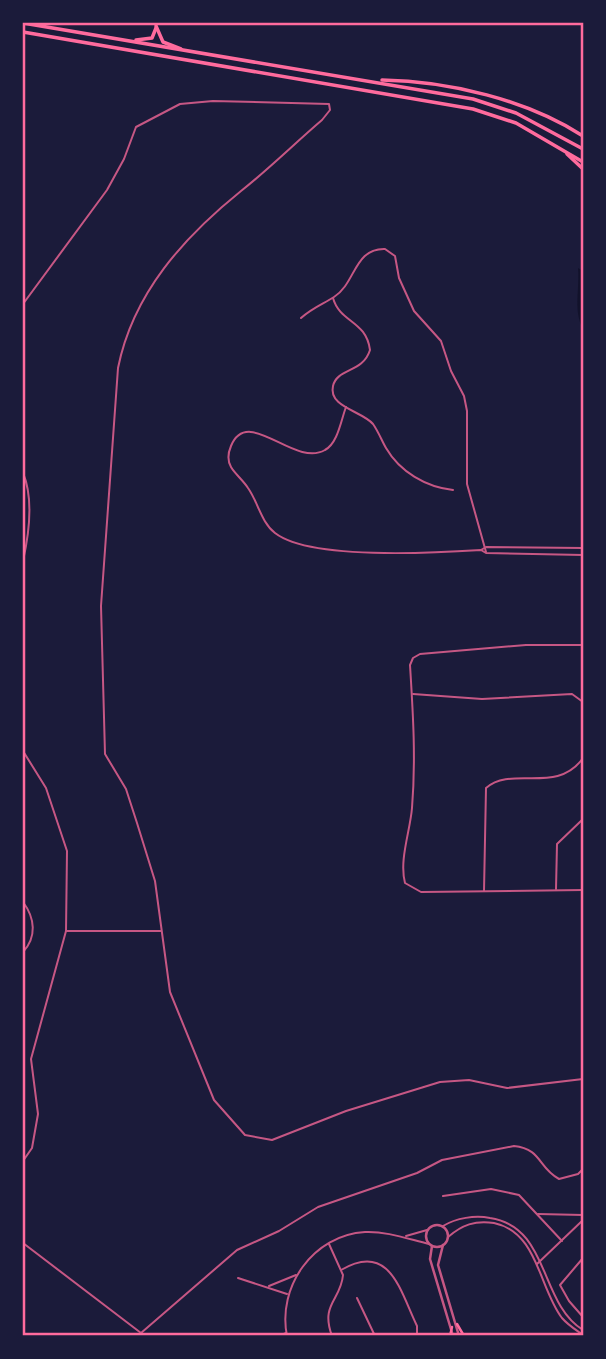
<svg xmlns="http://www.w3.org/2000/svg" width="606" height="1359" viewBox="0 0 606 1359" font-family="'Roboto Condensed',sans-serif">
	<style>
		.water { fill: #12122b }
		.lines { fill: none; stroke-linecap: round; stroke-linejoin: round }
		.minor { stroke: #c65784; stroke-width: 2 }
		.tertiary { stroke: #c65784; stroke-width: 2.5 }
		.primary { stroke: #ff6b9d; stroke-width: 2.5 }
		.motorway { stroke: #ff6b9d; stroke-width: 3.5 }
		.neatline { fill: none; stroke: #ff6b9d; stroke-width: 2.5 }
	</style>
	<rect width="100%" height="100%" fill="#1b1b3a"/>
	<path class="water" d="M578 268 583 271V329C573 310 580 289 578 268Z"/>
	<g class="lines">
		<g class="minor">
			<path d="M333 298C340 323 366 320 370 350 363 373 337 368 333 386 328 407 362 411 373 424 378 431 382 441 386 448 400 472 426 487 453 490"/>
			<path d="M23 304 107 190 124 159 136 127 180 104 213 101 329 104 330 110 322 120C295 143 269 169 241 191 184 237 133 293 118 368L101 606 105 754 126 789 137 823 155 881 170 992 214 1100 245 1135 272 1140 346 1111 440 1082 469 1080 507 1088 583 1079"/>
			<path d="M301 318C312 308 323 304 334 297 356 283 354 248 385 249L395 256 399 278 414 311 441 341 451 371 464 396 467 411V484L486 552"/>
			<path d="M346 407C341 420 338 443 325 450 294 468 248 405 231 446 228 453 227 460 231 467 235 474 243 480 248 488 258 502 261 522 275 533 310 560 435 553 481 550L486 553 583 555"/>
			<path d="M23 473C34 499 29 534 23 561"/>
			<polyline points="481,550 486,547 583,548"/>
			<path d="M583 645H526L420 654 413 658 410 665C413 713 416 759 412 808 410 832 399 860 405 883L421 892 583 890"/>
			<polyline points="413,694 482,699 572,694 583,702"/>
			<polyline points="23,751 46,788 67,851 66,931 31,1059 38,1114 32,1148 23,1161"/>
			<polyline points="556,889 557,844 583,819"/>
			<path d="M484 891 486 788C512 765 557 795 583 758"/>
			<path d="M23 902C35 918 37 937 23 952"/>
			<polyline points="66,931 161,931"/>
			<polyline points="443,1196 491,1189 519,1195 562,1241"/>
			<polyline points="538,1214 583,1215"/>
			<path d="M443 1226C456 1218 475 1215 490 1218 550 1227 539 1303 583 1330"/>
			<polyline points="406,1236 427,1230"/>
			<path d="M448 1237C462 1225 475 1220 494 1223 538 1232 539 1288 562 1318 568 1325 576 1330 583 1335"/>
			<polyline points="23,1243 141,1333 139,1336"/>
			<path d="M329 1244 343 1275C341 1300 320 1304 332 1336"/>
			<polyline points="583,1258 560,1285 569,1301 583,1317"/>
			<polyline points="537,1264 583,1220"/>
			<path d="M341 1270C390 1241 400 1291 417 1326V1336"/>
			<polyline points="238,1278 287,1294"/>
			<polyline points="269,1286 296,1275"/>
			<polyline points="357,1298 375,1336"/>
			<path d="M141 1333 237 1250 279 1231 318 1207 417 1173 442 1160 514 1146C542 1149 538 1168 559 1179L578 1174 583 1169"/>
			<polyline points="279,1336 286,1333"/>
			<path d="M287 1336C277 1287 313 1235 365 1232 386 1231 408 1239 429 1244"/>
		</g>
		<g class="tertiary">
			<circle cx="437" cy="1236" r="11"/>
			<polyline points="443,1245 438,1265 459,1336"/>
			<polyline points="432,1246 430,1259 453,1336"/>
		</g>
		<g class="primary">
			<polyline points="457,1324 464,1336"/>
			<polyline points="450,1336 452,1327"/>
		</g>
		<g class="motorway">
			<polyline points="23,23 473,99 516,113 583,149"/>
			<polyline points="156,26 163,42 181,49"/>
			<polyline points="23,32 473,109 516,123 583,162"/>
			<polyline points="136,40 152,38 156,28"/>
			<path d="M382 80C449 81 527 100 583 136"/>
			<polyline points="567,154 583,169"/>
		</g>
	</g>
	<rect width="606" height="1359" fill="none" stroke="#1b1b3a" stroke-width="49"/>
	<rect x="24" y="24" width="558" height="1310" class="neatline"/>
</svg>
